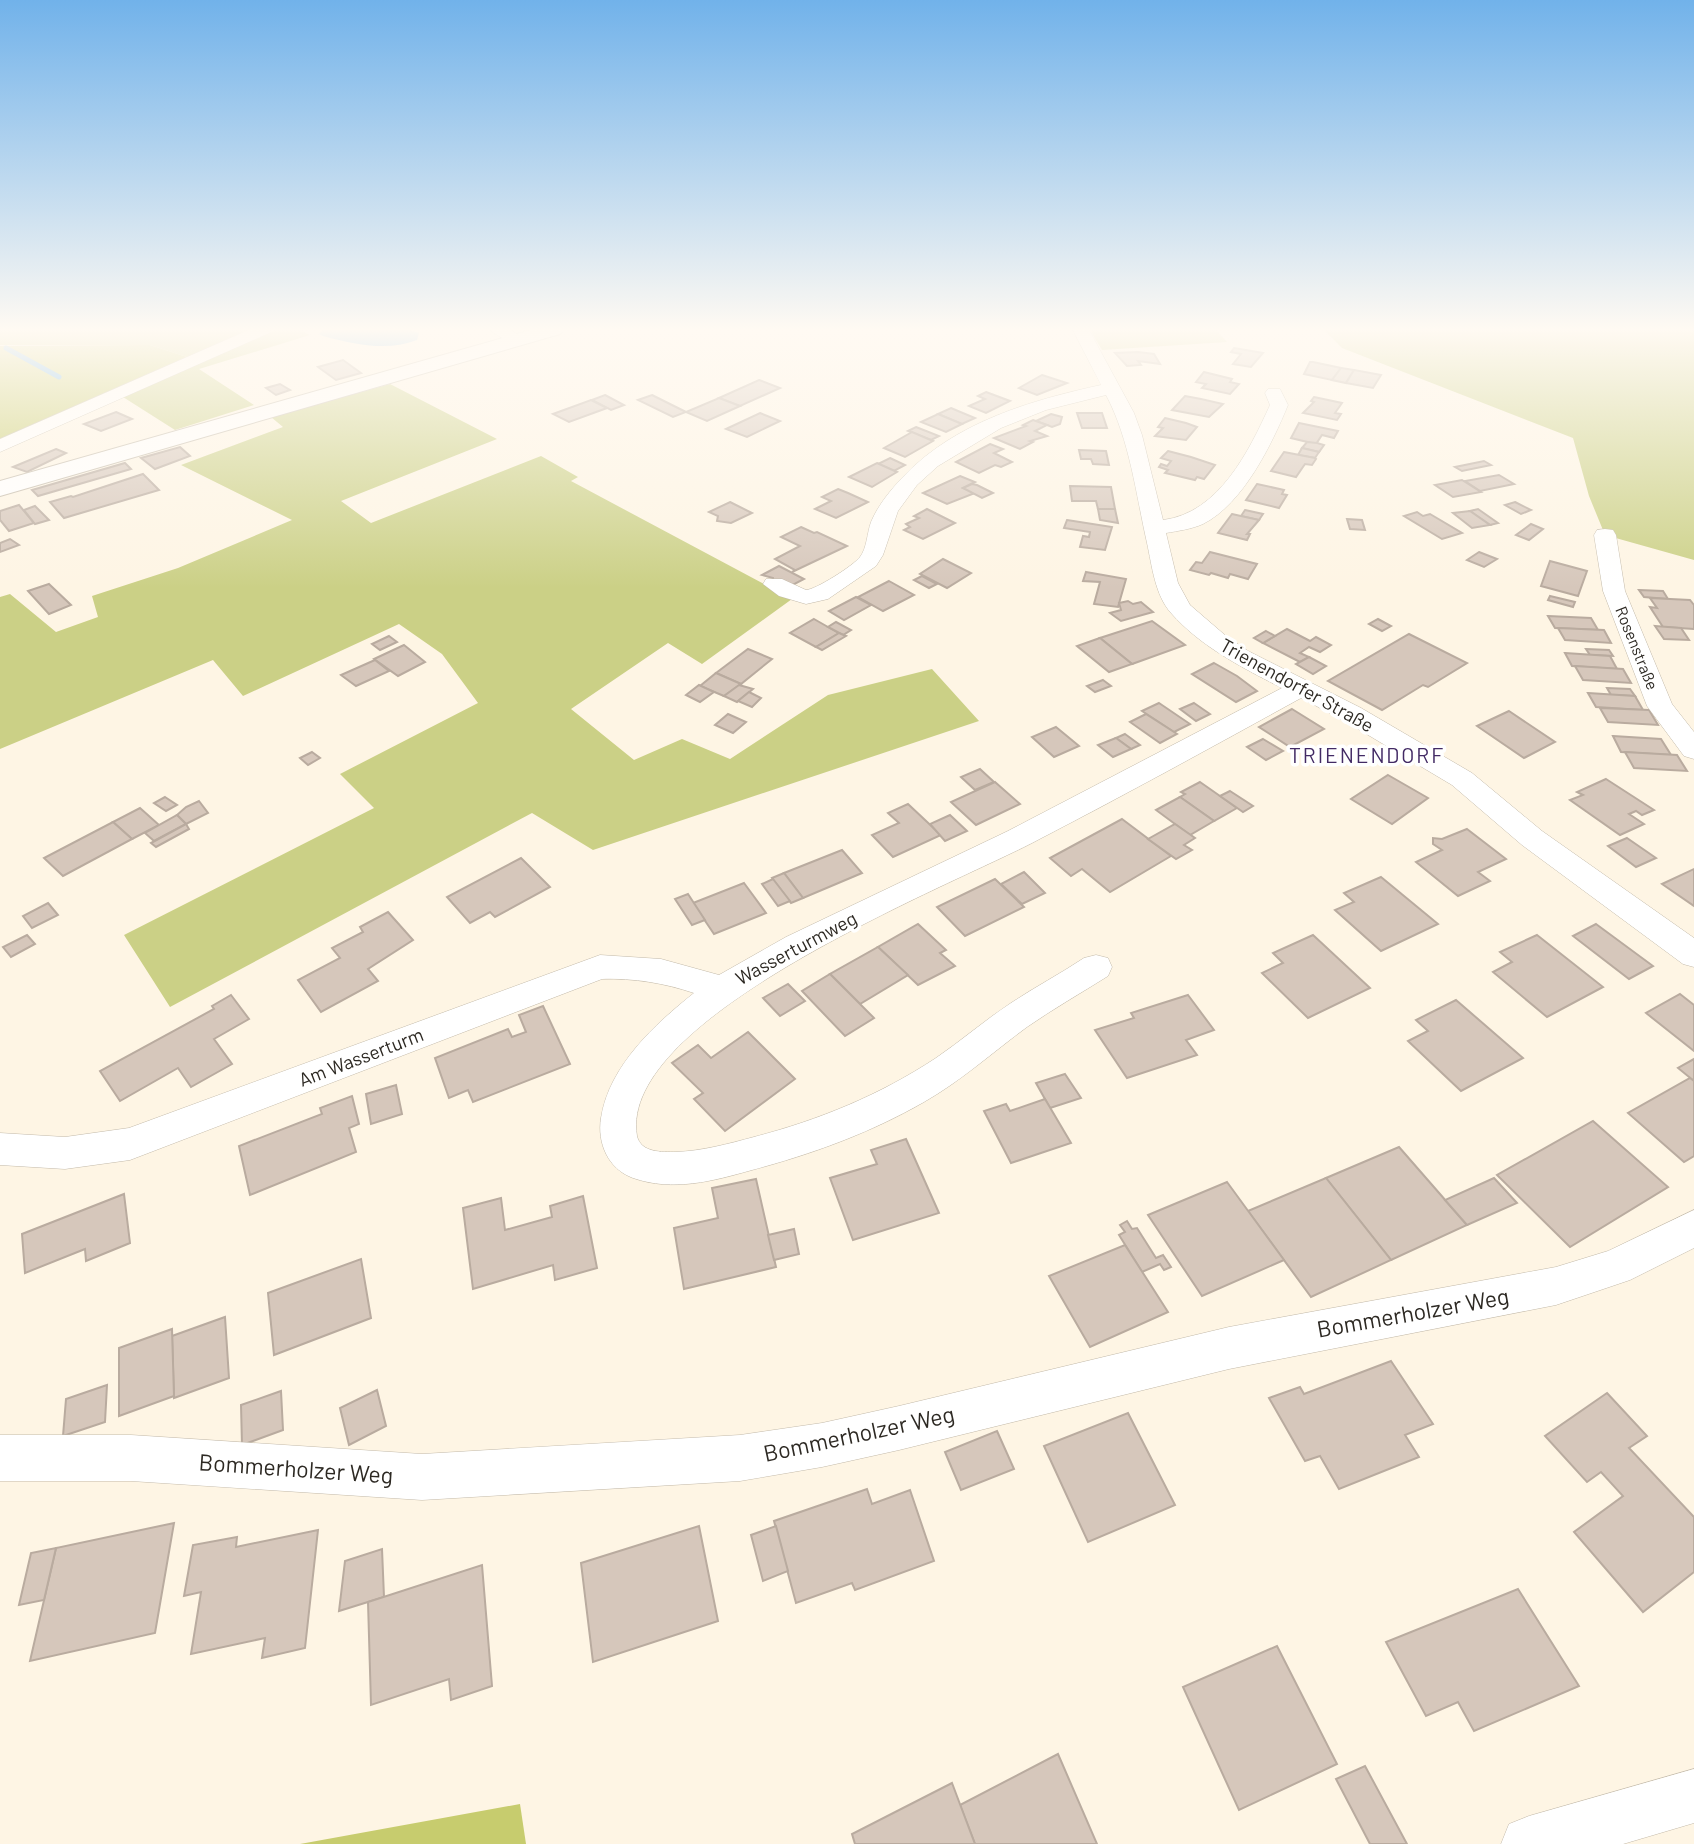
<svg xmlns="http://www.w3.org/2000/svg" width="1694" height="1844" viewBox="0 0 1694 1844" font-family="Barlow,sans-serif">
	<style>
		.green { fill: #cbd086 }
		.forest { fill: #c7cc6e }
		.water { fill: #60afec }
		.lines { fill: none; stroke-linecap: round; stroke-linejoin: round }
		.stream { stroke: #60afec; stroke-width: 5 }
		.building { fill: #d6c7bb; stroke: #b9ab9f; stroke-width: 2 }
		.minor-casing { stroke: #c3baaa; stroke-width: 1 }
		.major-casing { stroke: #c3baaa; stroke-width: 2 }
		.minor { fill: #fff; fill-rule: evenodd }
		.major { fill: #fff; fill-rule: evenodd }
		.labels { text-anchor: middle; stroke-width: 7; stroke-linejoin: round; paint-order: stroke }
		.far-street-label { font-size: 16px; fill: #2d2923; stroke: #fff }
		.street-label { font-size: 19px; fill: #2d2923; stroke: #fff }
		.neighbourhood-label { font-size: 21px; letter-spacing: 2px; fill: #422a64; stroke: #fff }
		.near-street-label { font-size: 23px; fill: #2d2923; stroke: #fff }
	</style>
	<rect width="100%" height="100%" fill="#fef5e4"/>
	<g class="green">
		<polygon points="0,330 249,330 187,357 150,345 0,345"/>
		<polygon points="275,330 301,330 310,335 199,369 254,405 175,430 123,397"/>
		<polygon points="1090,330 1216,330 1227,342 1102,350"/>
		<polygon points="1324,330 1694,330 1694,560 1605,535 1589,496 1573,438 1342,348"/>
		<polygon points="390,384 497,439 341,501 371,523 541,456 578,477 571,481 792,599 702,664 668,643 571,709 634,760 682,739 730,759 828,695 932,669 979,721 593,850 532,813 170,1007 124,935 374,808 340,774 478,703 442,654 399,624 243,696 213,660 0,749 0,597 10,594 56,632 98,617 92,596 178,568 292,520 181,465 283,427 271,417"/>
	</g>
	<g class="forest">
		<polygon points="150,345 187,357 0,441 0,346"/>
		<polygon points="520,1804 526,1844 300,1844"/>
	</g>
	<path class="water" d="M323 330H410L419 333 417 340C386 352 354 344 323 336L319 334Z"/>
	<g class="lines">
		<polyline class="stream" points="6,348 59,377"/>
	</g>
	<g class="building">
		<polygon points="1234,348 1263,353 1251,367 1233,364 1241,354 1231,352"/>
		<polygon points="1138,352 1154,354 1160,364 1138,361 1141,365 1127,366 1115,353"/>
		<polygon points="343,360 361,373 336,380 318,367"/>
		<polygon points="1310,362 1313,362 1341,368 1332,380 1304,374"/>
		<polygon points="1341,368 1354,370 1346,383 1332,380"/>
		<polygon points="1354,370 1381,375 1373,388 1346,383"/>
		<polygon points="1204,372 1232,379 1230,382 1239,384 1230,394 1202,388 1206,384 1196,382"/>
		<polygon points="1042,375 1067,383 1037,395 1019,388"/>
		<polygon points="759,380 780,388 740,406 719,398"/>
		<polygon points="280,384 290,390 276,395 266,388"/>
		<polygon points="986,392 1010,401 986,413 969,406 985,399 978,396"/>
		<polygon points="605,395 624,405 611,410 592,400"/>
		<polygon points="652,395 686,412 673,417 638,400"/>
		<polygon points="1185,396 1201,399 1223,404 1209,417 1172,410"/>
		<polygon points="1314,397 1342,403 1335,413 1341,414 1337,420 1303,413 1314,402 1311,401"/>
		<polygon points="719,398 740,406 707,421 686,412"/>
		<polygon points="591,400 607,408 569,422 553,414"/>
		<polygon points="951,408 958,411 975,418 962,424 938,414"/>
		<polygon points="116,412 132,419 101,431 84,424"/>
		<polygon points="760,413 780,421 747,437 726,429"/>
		<polygon points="1077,413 1102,413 1107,428 1082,428"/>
		<polygon points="938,414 962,424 946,432 921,422"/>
		<polygon points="1051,414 1062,417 1060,424 1052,427 1036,421"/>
		<polygon points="1165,418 1186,423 1197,427 1186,440 1155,436 1163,428 1158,427"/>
		<polygon points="1033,420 1047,425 1035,431 1047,436 1030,441 1033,442 1020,449 994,438 1026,426 1023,425"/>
		<polygon points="1299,423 1338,431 1334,438 1322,435 1316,444 1291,438"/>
		<polygon points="916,427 921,429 939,436 931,440 908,431"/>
		<polygon points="912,432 933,441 905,457 884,448"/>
		<polygon points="1307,442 1317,443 1324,445 1319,452 1302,448"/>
		<polygon points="990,444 1003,449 994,453 1012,462 1001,467 995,465 979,473 956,462"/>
		<polygon points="180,447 190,456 155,469 141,458"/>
		<polygon points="1302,448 1319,452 1315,458 1298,455"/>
		<polygon points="56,449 66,453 27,472 13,467"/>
		<polygon points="1079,450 1106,451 1109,465 1093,464 1091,459 1081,459"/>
		<polygon points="1168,451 1191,457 1215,465 1204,479 1197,477 1195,480 1165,473 1168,470 1159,467 1161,464 1167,466 1171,461 1161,458"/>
		<polygon points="1284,452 1315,458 1316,459 1312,465 1305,464 1296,477 1271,471"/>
		<polygon points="890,458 905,465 894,471 878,464"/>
		<polygon points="1484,461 1491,465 1462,471 1455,467"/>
		<polygon points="125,463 131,469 38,496 32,490"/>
		<polygon points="877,463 897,472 872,487 849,477"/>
		<polygon points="143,474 159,490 64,518 50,502 71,496 73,497"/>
		<polygon points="1499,475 1514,484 1480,491 1465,481"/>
		<polygon points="960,476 975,482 963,488 975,493 947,504 923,493"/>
		<polygon points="1462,480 1481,492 1453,497 1435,485"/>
		<polygon points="972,484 977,485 993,493 982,498 963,488"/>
		<polygon points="1257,484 1284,490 1282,494 1287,495 1279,508 1246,500"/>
		<polygon points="1070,486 1111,487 1115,509 1098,509 1096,501 1072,501"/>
		<polygon points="838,489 848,493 868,502 836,518 815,509 831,501 822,497"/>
		<polygon points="730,502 752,513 731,523 717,521 718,516 709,512"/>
		<polygon points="1515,502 1531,510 1521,514 1505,505"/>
		<polygon points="19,505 34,523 9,531 0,520 0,511"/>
		<polygon points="35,506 49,520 35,524 24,510"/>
		<polygon points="927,509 955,523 923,539 904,530 910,527 906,524 919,518 914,516"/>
		<polygon points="1098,509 1115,509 1118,523 1100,520"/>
		<polygon points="1478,509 1498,523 1490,525 1470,511"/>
		<polygon points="1245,510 1263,514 1259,520 1241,516"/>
		<polygon points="1470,511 1490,525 1472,528 1453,513"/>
		<polygon points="1417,512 1423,516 1430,514 1462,533 1442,539 1404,516"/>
		<polygon points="1232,514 1259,520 1247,534 1250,534 1247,540 1218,533"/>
		<polygon points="1347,519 1362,520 1365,530 1350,529"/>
		<polygon points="1067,520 1112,527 1105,550 1080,547 1083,536 1089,537 1090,532 1064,528"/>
		<polygon points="1531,524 1543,529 1529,540 1516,535"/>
		<polygon points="801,527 814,533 817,532 847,546 792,572 795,570 775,559 800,546 781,537"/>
		<polygon points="10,539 19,545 0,552 0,543"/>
		<polygon points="1210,552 1257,564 1248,579 1230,574 1228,578 1211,573 1209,575 1190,570 1196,562 1202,563"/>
		<polygon points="1479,552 1497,559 1484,567 1467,560"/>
		<polygon points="943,559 971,573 947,588 920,574"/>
		<polygon points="1550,561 1587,571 1578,596 1541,586"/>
		<polygon points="779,566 804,579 787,588 773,581 773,578 762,575"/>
		<polygon points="1086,572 1126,579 1118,607 1094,604 1100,582 1083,581"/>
		<polygon points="922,576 937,584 929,588 914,580"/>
		<polygon points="889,581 914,595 883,611 858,597"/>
		<polygon points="49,584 71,605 49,614 28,591"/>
		<polygon points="1639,590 1663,591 1668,599 1644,597"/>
		<polygon points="1550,596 1575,602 1573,607 1548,600"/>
		<polygon points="856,597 871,605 844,620 829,611"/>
		<polygon points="1650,598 1690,600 1694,605 1694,629 1663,627 1650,607 1657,608"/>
		<polygon points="1128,601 1133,604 1141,602 1153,612 1121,621 1110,613 1121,610 1119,603"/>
		<polygon points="1548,616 1591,618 1598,630 1555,628"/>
		<polygon points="814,619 828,627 839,633 816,647 790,633"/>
		<polygon points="1378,619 1391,626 1382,631 1369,624"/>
		<polygon points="1152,621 1185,645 1132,664 1100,638"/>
		<polygon points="836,622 851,630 843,635 828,627"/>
		<polygon points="1655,626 1681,628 1689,640 1664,639"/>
		<polygon points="1558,628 1604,630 1611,643 1565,640"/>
		<polygon points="1287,629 1310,641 1316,637 1331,645 1320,652 1309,647 1300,653 1309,657 1300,662 1263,643"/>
		<polygon points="1266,631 1275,636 1263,643 1254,638"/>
		<polygon points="839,633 846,636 822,650 816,647"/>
		<polygon points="1409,634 1467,663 1428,687 1423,685 1382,710 1328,681"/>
		<polygon points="389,636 397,642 380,650 372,644"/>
		<polygon points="1100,638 1132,664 1109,672 1077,646"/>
		<polygon points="404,645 425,662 398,676 374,659"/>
		<polygon points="748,649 772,659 741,684 716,673"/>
		<polygon points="1586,649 1609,650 1613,656 1590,655"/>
		<polygon points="1565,653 1610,656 1617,669 1572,666"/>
		<polygon points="1309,657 1326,666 1313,674 1296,664"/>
		<polygon points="375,660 389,671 356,686 341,675"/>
		<polygon points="1214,663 1237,676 1257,691 1236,702 1192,674"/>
		<polygon points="1575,666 1623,669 1631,683 1583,680"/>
		<polygon points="716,673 741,684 724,696 700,686"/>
		<polygon points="1103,680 1111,686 1095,692 1087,686"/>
		<polygon points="699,685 714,692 700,702 686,695"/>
		<polygon points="739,685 753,689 737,702 724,696"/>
		<polygon points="1607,688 1630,689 1635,696 1611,695"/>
		<polygon points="749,692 761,698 752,707 738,701"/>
		<polygon points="1588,693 1635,696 1643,710 1596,707"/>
		<polygon points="1159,703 1190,724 1174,732 1142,711"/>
		<polygon points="1194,703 1210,714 1196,721 1180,709"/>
		<polygon points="1600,708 1649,710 1658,725 1608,722"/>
		<polygon points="1292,709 1324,729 1290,747 1259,727"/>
		<polygon points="1509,711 1555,742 1524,758 1477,726"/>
		<polygon points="728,714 746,722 733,733 715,725"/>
		<polygon points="1146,714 1174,732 1177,734 1160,743 1130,722"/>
		<polygon points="1056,727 1079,746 1054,757 1032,737"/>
		<polygon points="1125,734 1140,745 1131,749 1116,738"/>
		<polygon points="1613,736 1661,739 1671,755 1621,752"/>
		<polygon points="1116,738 1131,749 1113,757 1098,745"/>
		<polygon points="1263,739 1283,751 1266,760 1247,747"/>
		<polygon points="312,752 320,758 308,765 300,758"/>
		<polygon points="1625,752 1677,755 1687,771 1634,768"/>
		<polygon points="980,769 994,782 975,790 961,777"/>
		<polygon points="1388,775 1428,798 1392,824 1351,799"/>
		<polygon points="1606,779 1654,810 1642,815 1636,811 1629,814 1644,824 1620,835 1570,800 1583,795 1577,792"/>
		<polygon points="995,782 1020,804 976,825 951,802"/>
		<polygon points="1200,782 1220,796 1237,808 1214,821 1180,797 1185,794 1181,792"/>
		<polygon points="1230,791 1253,806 1243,812 1220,796"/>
		<polygon points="165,797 177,805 166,811 154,803"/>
		<polygon points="1180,797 1214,821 1190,835 1156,810"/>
		<polygon points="199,801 208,813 186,824 177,815 186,807"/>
		<polygon points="908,804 941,835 893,857 872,835 899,823 888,813"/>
		<polygon points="140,808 159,825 132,839 113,822"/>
		<polygon points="177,815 186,824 154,841 145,833"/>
		<polygon points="950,815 967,831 945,841 930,824"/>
		<polygon points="1122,819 1171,856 1110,892 1082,869 1071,876 1050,858"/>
		<polygon points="113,822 132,839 63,876 44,858"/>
		<polygon points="186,824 189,829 156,847 151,843"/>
		<polygon points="1175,824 1195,838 1184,845 1192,850 1176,859 1148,839"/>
		<polygon points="1467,829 1506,859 1478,872 1490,881 1458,896 1416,862 1442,850 1433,844 1433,838 1442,839"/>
		<polygon points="1627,838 1656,858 1636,867 1608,846"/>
		<polygon points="842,850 862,873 803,898 784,873"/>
		<polygon points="521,858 550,887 495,917 490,912 470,923 447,897"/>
		<polygon points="1694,869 1694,906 1662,884"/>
		<polygon points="1024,872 1045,893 1022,904 1001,884"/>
		<polygon points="784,873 803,898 791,903 772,878"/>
		<polygon points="1381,877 1438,924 1381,951 1335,910 1354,902 1344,893"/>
		<polygon points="773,879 790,901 778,906 762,884"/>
		<polygon points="995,879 1024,907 965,936 937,907"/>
		<polygon points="744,883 766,913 714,934 693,903"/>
		<polygon points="688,894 705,920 692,925 675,899"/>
		<polygon points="48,903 58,915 32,928 23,916"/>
		<polygon points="388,912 413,940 368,969 378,981 321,1012 298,980 340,958 332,948 363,932 360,927"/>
		<polygon points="918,924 946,950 940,953 955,966 918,985 878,947"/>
		<polygon points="1596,924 1653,966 1629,979 1573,936"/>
		<polygon points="27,935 35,944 11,957 3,947"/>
		<polygon points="1313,935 1370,988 1308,1018 1262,973 1283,963 1273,953"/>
		<polygon points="1537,935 1603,987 1547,1017 1493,972 1512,962 1500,952"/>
		<polygon points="878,947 908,975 860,1004 830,974"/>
		<polygon points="830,974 874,1018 845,1036 802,991"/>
		<polygon points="788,984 805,1001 780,1016 763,998"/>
		<polygon points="1680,994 1694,1005 1694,1051 1646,1013"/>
		<polygon points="231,995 249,1019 214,1039 232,1064 191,1087 178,1068 120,1101 100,1071 214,1009 212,1006"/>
		<polygon points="1188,995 1214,1030 1186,1040 1197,1055 1127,1078 1095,1030 1134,1018 1131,1013"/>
		<polygon points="1456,1000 1523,1058 1461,1091 1408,1041 1428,1031 1416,1020"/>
		<polygon points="543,1006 570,1064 473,1102 468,1090 449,1098 435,1058 508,1029 512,1037 526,1032 519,1015"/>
		<polygon points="748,1032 795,1079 725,1131 694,1099 703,1093 672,1063 698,1045 711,1058"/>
		<polygon points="1694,1059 1694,1081 1678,1068"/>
		<polygon points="1065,1074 1081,1098 1050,1108 1036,1083"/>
		<polygon points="1690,1078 1694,1081 1694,1156 1684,1162 1628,1113"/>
		<polygon points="396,1085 402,1114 371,1124 366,1094"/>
		<polygon points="352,1096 359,1124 349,1128 356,1152 250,1195 239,1146 322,1114 320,1108"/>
		<polygon points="1045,1099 1071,1143 1011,1163 984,1111 1006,1104 1010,1111"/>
		<polygon points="1593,1121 1668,1187 1570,1247 1497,1175"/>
		<polygon points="906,1139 939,1213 853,1240 830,1178 877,1164 871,1150"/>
		<polygon points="1399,1147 1467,1225 1391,1260 1326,1178"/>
		<polygon points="1326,1178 1391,1260 1311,1297 1248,1211"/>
		<polygon points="1494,1178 1517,1203 1467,1225 1445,1200"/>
		<polygon points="756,1179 776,1267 684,1289 674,1228 718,1218 712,1188"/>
		<polygon points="1227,1182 1284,1260 1202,1296 1148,1215"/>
		<polygon points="124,1194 130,1243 86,1261 85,1249 25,1273 22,1234"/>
		<polygon points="583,1196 597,1268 555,1280 553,1265 473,1289 463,1208 501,1198 505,1230 552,1217 550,1206"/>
		<polygon points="1127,1221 1132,1229 1137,1228 1156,1258 1163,1255 1171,1267 1164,1270 1160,1264 1142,1272 1119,1235 1125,1232 1120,1225"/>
		<polygon points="794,1229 799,1254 774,1260 768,1235"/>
		<polygon points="1125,1245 1168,1312 1090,1347 1049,1276"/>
		<polygon points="361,1259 371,1318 274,1355 268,1293"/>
		<polygon points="225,1317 229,1378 174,1398 172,1336"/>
		<polygon points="172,1329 174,1396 119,1416 119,1348"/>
		<polygon points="1391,1361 1433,1424 1405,1435 1419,1457 1339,1489 1320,1456 1305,1461 1269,1398 1300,1387 1304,1394"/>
		<polygon points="107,1385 105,1422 63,1436 66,1399"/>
		<polygon points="377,1390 386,1426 349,1445 340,1408"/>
		<polygon points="281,1391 283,1430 242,1445 241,1405"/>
		<polygon points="1607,1393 1647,1436 1629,1448 1694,1517 1694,1572 1643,1612 1574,1532 1623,1496 1601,1472 1587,1482 1545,1436"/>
		<polygon points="1128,1413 1175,1505 1088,1542 1044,1446"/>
		<polygon points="997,1431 1014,1469 961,1490 945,1452"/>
		<polygon points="867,1489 872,1504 910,1490 934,1561 855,1590 852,1583 796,1603 774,1521"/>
		<polygon points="174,1523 155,1633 30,1661 56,1548"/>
		<polygon points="699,1526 718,1621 593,1662 581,1563"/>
		<polygon points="776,1526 788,1571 763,1581 751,1535"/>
		<polygon points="318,1530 305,1648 262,1658 265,1638 191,1654 201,1592 184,1596 193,1545 237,1537 236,1547"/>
		<polygon points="56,1548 44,1600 19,1605 31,1553"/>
		<polygon points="382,1549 384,1597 339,1611 345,1561"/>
		<polygon points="482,1565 492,1686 451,1700 449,1679 371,1705 368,1602"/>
		<polygon points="1518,1589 1579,1686 1474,1731 1458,1702 1426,1716 1386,1642"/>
		<polygon points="1277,1646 1337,1764 1239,1810 1183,1687"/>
		<polygon points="1058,1754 1097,1844 975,1844 960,1805"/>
		<polygon points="1365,1766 1407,1844 1370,1844 1336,1779"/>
		<polygon points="952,1783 975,1844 855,1844 852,1834"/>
	</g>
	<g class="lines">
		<defs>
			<g id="minor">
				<polygon points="249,330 271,330 269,333 0,452 0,439"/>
				<polygon points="490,330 511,330 525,340 523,344 511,344"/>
				<path d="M1073 330H1089L1134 413 1142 435 1163 520C1219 513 1249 451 1270 405L1265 393 1268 389H1280L1288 405C1272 444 1243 504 1203 524 1192 529 1178 531 1166 533L1178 583 1190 605 1226 636 1248 651 1361 708 1472 773 1542 831 1694 938V967L1683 964 1522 845 1452 785 1343 720 1301 698C1212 747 1123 796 1032 843 947 887 617 1018 637 1136 641 1153 662 1152 676 1152 702 1151 728 1144 754 1137 819 1120 880 1095 936 1058 961 1041 985 1020 1011 1003 1035 987 1060 974 1084 958L1096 955 1108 958 1112 967 1108 976C1081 993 1053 1009 1027 1027 993 1052 961 1081 924 1102 870 1133 812 1154 752 1170 713 1181 673 1192 633 1178 608 1169 597 1143 601 1118 609 1066 655 1024 694 993 664 983 634 978 602 979L130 1160 65 1169 0 1165V1133L65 1137 129 1128 600 955 661 959 719 975 786 937 1008 831 1282 688C1243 668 1201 647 1171 613 1155 595 1152 566 1147 543 1136 495 1130 440 1106 395L1046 410 1001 428 938 466 917 485 898 511 883 555 876 566 828 599 806 604 779 596 763 584 766 579H782L806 590C815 590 853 566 860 557 867 548 867 533 871 522 878 505 892 488 905 475 956 422 1032 400 1101 385Z"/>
				<polygon points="1605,529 1613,530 1616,535 1625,591 1672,704 1694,732 1694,759 1684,756 1647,706 1603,591 1594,535 1597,530"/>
				<polygon points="1694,1210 1694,1248 1630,1280 1556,1305 1229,1369 899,1450 822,1467 740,1481 422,1500 131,1481 0,1481 0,1435 131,1435 422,1454 740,1435 822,1423 899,1406 1229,1327 1556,1267 1608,1251"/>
				<polygon points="1694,1769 1694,1823 1623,1844 1501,1844 1509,1824 1529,1816"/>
			</g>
			<polygon id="major" points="531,330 563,330 560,334 0,496 0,481"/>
		</defs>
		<use href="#minor" class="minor-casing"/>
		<use href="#major" class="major-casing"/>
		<use href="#minor" class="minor"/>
		<use href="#major" class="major"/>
	</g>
	<linearGradient id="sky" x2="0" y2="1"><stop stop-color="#71b2ea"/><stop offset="0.56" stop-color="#fffaf3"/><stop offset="1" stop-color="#fffaf3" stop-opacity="0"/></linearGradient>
	<rect width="1694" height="588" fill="url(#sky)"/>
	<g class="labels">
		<g class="far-street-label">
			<text transform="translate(1637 648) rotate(68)" y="6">Rosenstraße</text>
		</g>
		<g class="street-label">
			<text transform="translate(1297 685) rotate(29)" y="7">Trienendorfer Straße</text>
			<text transform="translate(796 948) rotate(-28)" y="7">Wasserturmweg</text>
			<text transform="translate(361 1057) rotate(-21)" y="7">Am Wasserturm</text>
		</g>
		<g class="neighbourhood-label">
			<text x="1367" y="763">TRIENENDORF</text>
		</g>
		<g class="near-street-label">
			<text transform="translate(1413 1313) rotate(-10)" y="8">Bommerholzer Weg</text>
			<text transform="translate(859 1434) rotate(-12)" y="8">Bommerholzer Weg</text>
			<text transform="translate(296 1469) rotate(4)" y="8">Bommerholzer Weg</text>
		</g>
	</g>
</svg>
